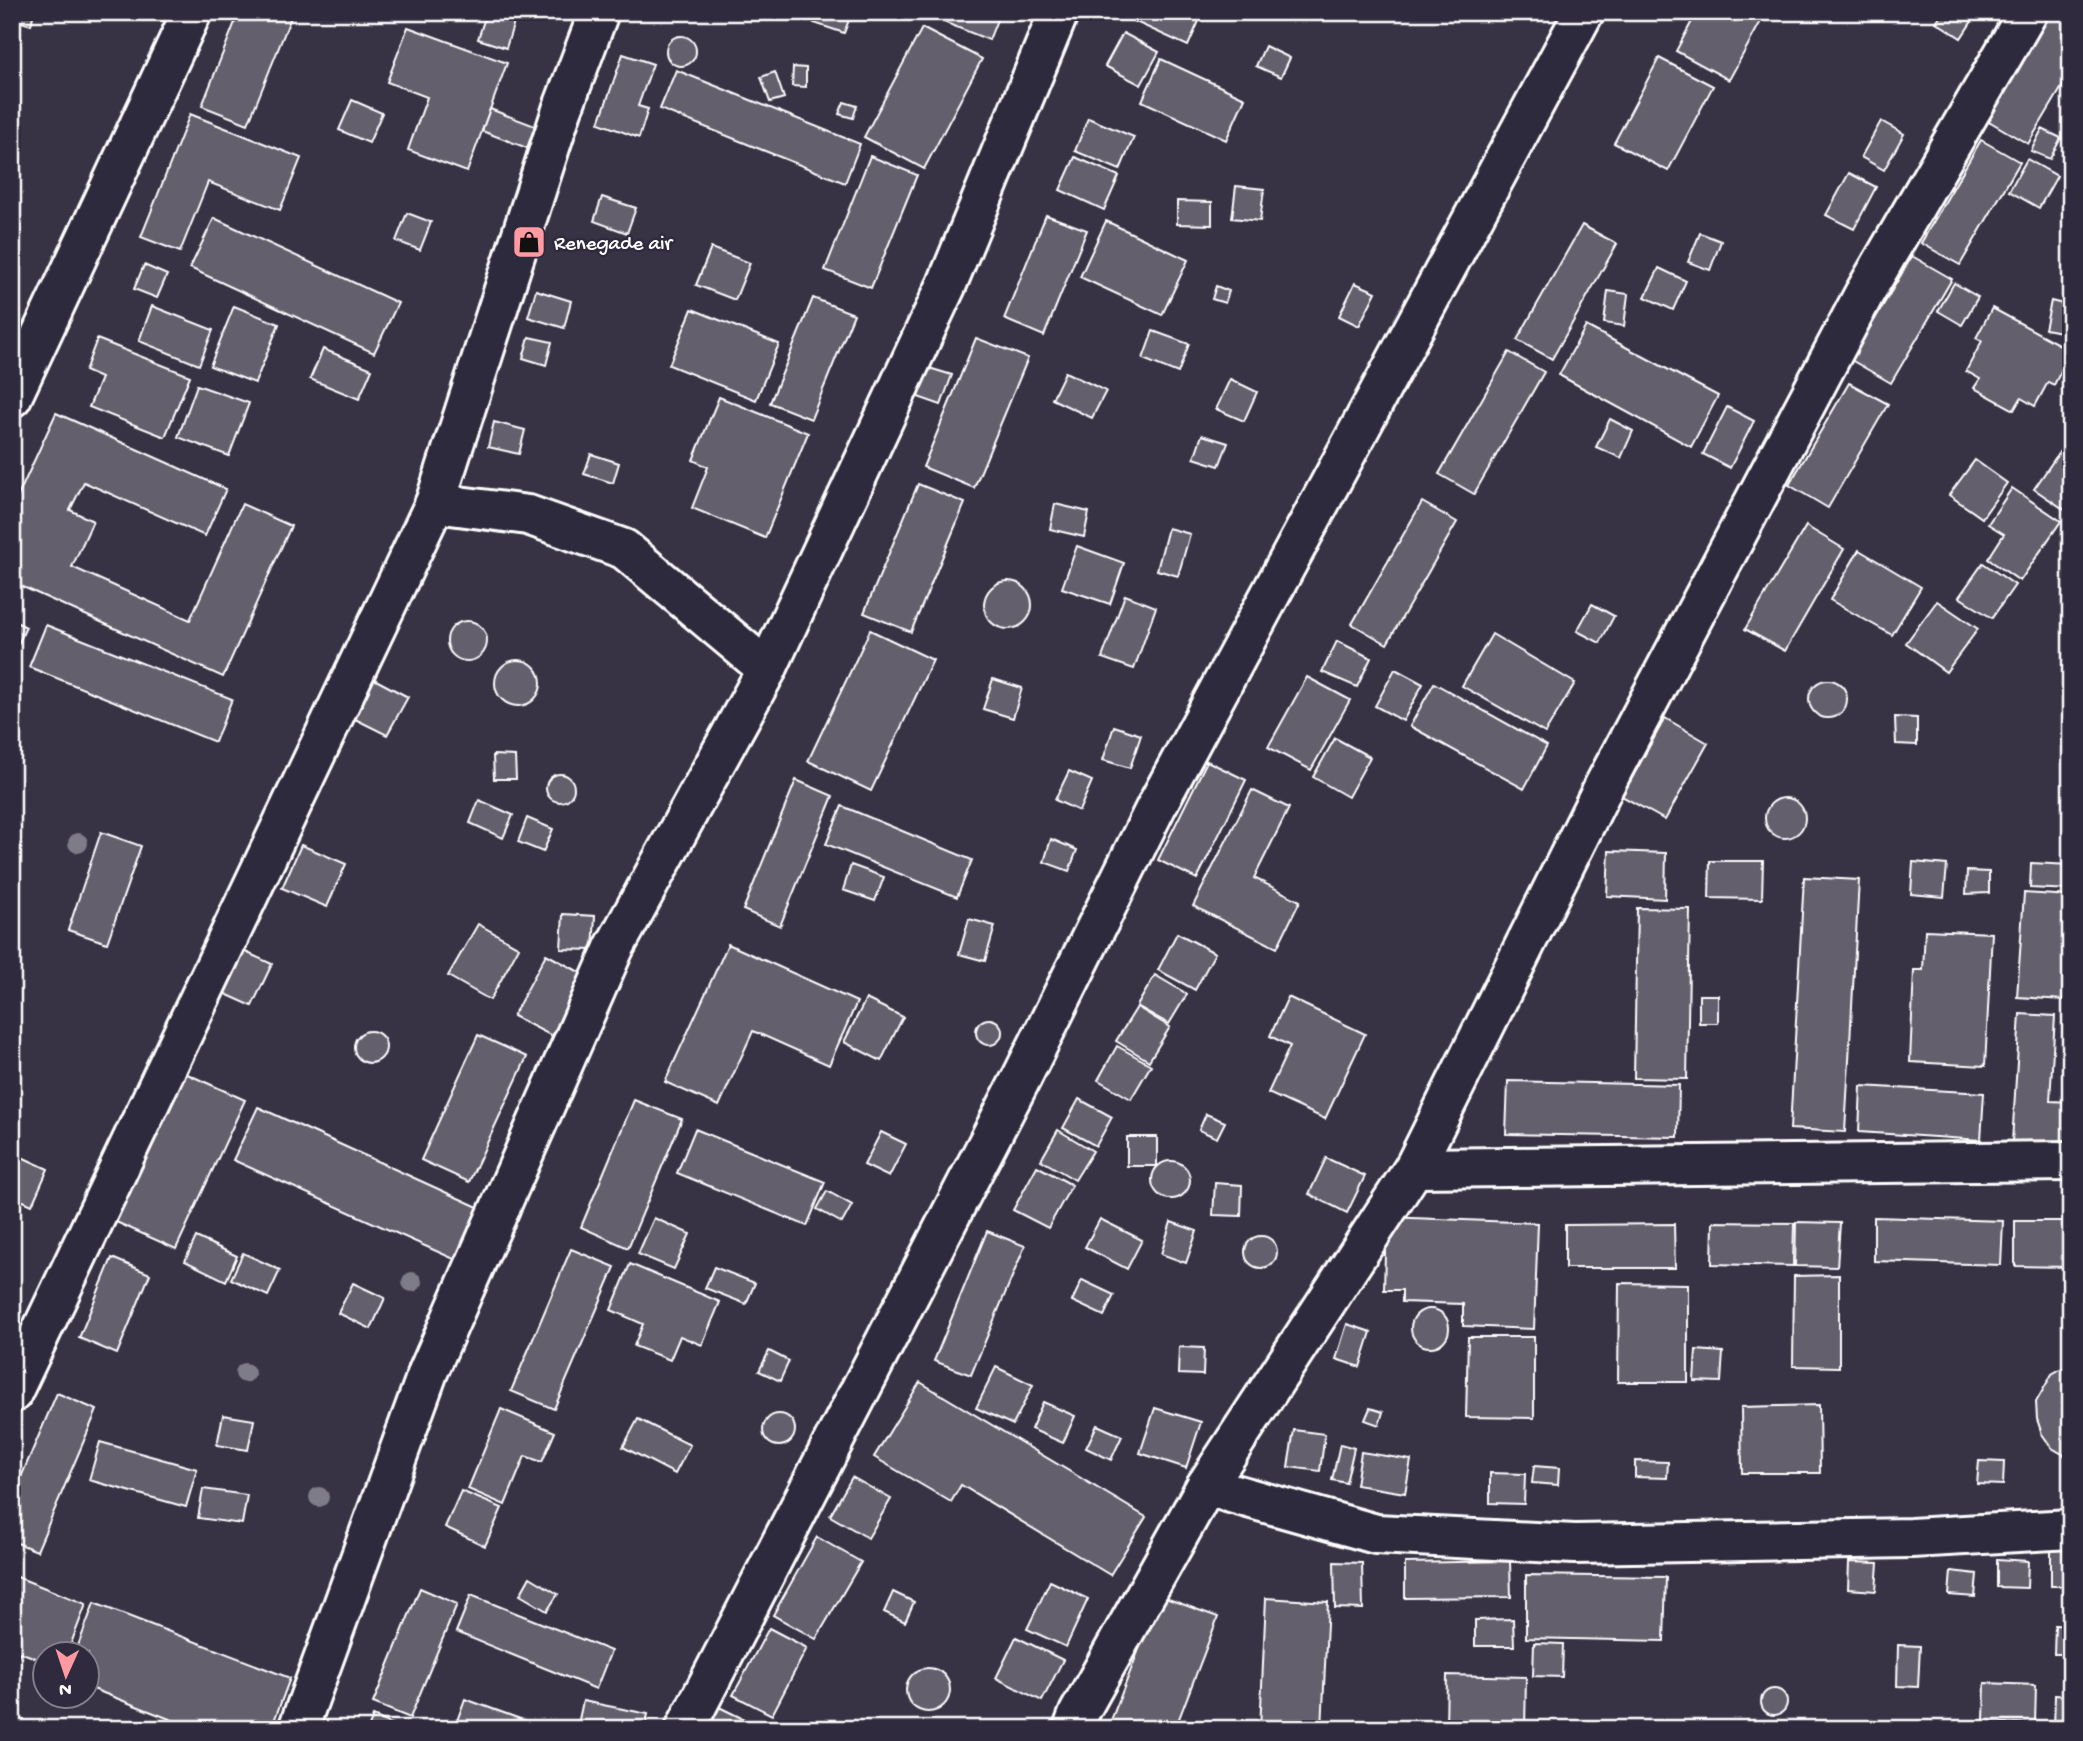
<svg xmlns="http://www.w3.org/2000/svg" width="2083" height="1741" viewBox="0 0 2083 1741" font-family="'Gochi Hand',sans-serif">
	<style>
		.building { fill: #635f6d; stroke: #fff; stroke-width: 2 }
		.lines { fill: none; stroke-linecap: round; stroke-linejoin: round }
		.street-casing { stroke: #fff; stroke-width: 44 }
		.street { stroke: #2f2a3d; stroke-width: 38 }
		.tree { fill: #7e7c88 }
		.labels { text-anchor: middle; stroke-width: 5; stroke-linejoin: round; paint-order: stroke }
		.poi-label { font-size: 21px; fill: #fff; stroke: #2f2a3d; text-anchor: start }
	</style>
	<rect width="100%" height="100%" fill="#373345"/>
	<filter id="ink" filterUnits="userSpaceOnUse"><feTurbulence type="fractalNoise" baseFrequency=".0143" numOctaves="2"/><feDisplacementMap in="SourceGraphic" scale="14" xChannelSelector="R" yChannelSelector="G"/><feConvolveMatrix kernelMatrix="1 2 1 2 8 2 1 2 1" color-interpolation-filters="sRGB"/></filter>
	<g filter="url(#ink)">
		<g class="building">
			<polygon points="12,12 34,12 31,25 12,19"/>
			<polygon points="239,12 293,12 248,124 202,106"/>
			<polygon points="818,12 852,12 844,33 814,23"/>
			<polygon points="944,12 1000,12 989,40 941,21"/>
			<polygon points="1130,12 1203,12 1188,46 1127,18"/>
			<polygon points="1697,12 1766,12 1729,80 1676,51"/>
			<polygon points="1943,12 1978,12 1961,38 1936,22"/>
			<polygon points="2051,12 2071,13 2071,72 2028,144 1987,120"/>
			<polygon points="486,14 514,22 506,48 478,39"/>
			<polygon points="408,27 507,63 467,172 408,150 427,97 387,82"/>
			<polygon points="922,28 982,59 924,169 864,137"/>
			<polygon points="1123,33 1159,52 1141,85 1105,66"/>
			<circle cx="681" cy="51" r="15"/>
			<polygon points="1265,46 1290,58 1281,77 1256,66"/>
			<polygon points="623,54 653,64 638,106 648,109 639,138 599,123"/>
			<polygon points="1659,58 1713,86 1668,171 1614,143"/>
			<polygon points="1161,59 1245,98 1226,140 1142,101"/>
			<polygon points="793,67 806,68 806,87 792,86"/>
			<polygon points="676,70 860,144 845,183 660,109"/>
			<polygon points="775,72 784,98 770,102 761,77"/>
			<polygon points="352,100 382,113 369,143 339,130"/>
			<polygon points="844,102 857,106 853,118 839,114"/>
			<polygon points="490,109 535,126 527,148 482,131"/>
			<polygon points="190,114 301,158 280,210 208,182 180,252 141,237"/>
			<polygon points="1088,118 1134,137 1120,170 1075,151"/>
			<polygon points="1881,121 1904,134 1884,170 1861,157"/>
			<polygon points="2042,129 2061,138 2050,159 2031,151"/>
			<polygon points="1981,140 2020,162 1960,265 1921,243"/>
			<polygon points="870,156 917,175 871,288 825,270"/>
			<polygon points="1075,157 1119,176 1104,210 1060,190"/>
			<polygon points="2027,159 2057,176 2039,208 2009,191"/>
			<polygon points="1849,173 1876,187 1854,229 1826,215"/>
			<polygon points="1236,186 1264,189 1260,221 1232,218"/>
			<polygon points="602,197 636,208 627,233 594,221"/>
			<polygon points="1177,201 1212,202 1212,225 1177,224"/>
			<polygon points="407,213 431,222 420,250 396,241"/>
			<polygon points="1046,215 1087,230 1044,336 1004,319"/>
			<polygon points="214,218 398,303 374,353 190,268"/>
			<polygon points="1106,221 1188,260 1162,315 1080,277"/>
			<polygon points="1582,225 1617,244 1552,359 1517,340"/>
			<polygon points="1700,233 1721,241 1710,270 1688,262"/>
			<polygon points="711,248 750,263 735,300 696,285"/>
			<polygon points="1912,256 1952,279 1891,383 1851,360"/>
			<polygon points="144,265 167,275 157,298 134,289"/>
			<polygon points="1659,268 1686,281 1673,310 1645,297"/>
			<polygon points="1355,283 1376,292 1359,326 1339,316"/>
			<polygon points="1954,283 1978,297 1962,325 1938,311"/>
			<polygon points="1216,286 1229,291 1225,303 1212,299"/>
			<polygon points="536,290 571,301 564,328 528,317"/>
			<polygon points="1608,291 1628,294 1624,326 1604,323"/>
			<polygon points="813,298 854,314 811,419 770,403"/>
			<polygon points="2051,301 2071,306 2071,334 2045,329"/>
			<polygon points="152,306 213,330 199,365 139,341"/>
			<polygon points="234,306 279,324 255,383 210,366"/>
			<polygon points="1992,308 2071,351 2054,385 2048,382 2035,406 2021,398 2014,410 1974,388 1980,379 1966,371 1982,341 1976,338"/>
			<polygon points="692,309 779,344 756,400 669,365"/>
			<polygon points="1586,326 1718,396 1691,447 1559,375"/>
			<polygon points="1153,331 1189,344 1178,373 1143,359"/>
			<polygon points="529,337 552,342 546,365 523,358"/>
			<polygon points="976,338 1028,358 974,488 923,467"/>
			<polygon points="97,339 190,376 165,437 89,407 101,378 85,371"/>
			<polygon points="323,349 372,369 359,399 310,379"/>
			<polygon points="1509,352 1544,372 1474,494 1439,474"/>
			<polygon points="929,368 952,375 941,405 918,397"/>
			<polygon points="1065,372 1106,391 1092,418 1052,399"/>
			<polygon points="1230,379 1257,392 1244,421 1216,409"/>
			<polygon points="1849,383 1888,404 1828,508 1789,485"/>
			<polygon points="197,385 249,403 229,456 178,437"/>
			<polygon points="719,397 808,433 765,538 692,508 708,467 693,460"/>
			<polygon points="1727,407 1754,421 1730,468 1703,454"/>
			<polygon points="56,413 226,489 205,536 84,482 70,510 93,521 72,567 190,620 242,504 291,526 223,677 12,582 12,509"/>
			<polygon points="1610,419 1633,431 1621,458 1596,447"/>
			<polygon points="494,422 525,430 519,454 488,447"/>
			<polygon points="1202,435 1228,443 1219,466 1194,458"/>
			<polygon points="2071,435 2071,514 2034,489"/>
			<polygon points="591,454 619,463 613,483 584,474"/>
			<polygon points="1975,460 2007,483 1982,518 1949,495"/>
			<polygon points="918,484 965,503 911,632 864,613"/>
			<polygon points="2012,488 2061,521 2020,581 1988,559 2004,534 1988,524"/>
			<polygon points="1422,502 1457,522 1387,644 1352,624"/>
			<polygon points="1055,504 1089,512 1084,537 1050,529"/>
			<polygon points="1806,526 1844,549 1785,651 1745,629"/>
			<polygon points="1168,528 1190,534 1178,576 1157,570"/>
			<polygon points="1077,546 1124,563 1110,604 1062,588"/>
			<polygon points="1859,550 1921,587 1892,635 1830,600"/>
			<polygon points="1983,563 2015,585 1992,618 1959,597"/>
			<circle cx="1008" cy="605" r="24"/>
			<polygon points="1125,595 1156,607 1134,669 1102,658"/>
			<polygon points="1937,601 1978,629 1946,672 1906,643"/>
			<polygon points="1592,604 1614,616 1600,643 1577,631"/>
			<polygon points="12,620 26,627 12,658"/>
			<circle cx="467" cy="641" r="20"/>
			<polygon points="46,625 232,699 215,742 29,667"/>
			<polygon points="870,630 933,660 871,791 808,761"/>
			<polygon points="1492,634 1575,683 1545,733 1462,686"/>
			<polygon points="1337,641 1371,658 1357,687 1322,672"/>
			<circle cx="518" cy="683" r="23"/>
			<polygon points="1395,669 1423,684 1403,721 1375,706"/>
			<polygon points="1307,677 1350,700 1311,770 1268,747"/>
			<polygon points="374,679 408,697 387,735 353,718"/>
			<polygon points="993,679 1022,688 1013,718 983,709"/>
			<circle cx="1828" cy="699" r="19"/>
			<polygon points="1434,683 1547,746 1524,789 1410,726"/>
			<polygon points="1895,717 1917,718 1917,745 1896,744"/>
			<polygon points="1665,718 1708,743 1665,820 1622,796"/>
			<polygon points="1114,726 1141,735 1130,768 1103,760"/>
			<polygon points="1335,738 1370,757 1348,797 1313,777"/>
			<polygon points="493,755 515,756 516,779 494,779"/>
			<polygon points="1207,761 1246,780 1197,879 1158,860"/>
			<polygon points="1069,771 1092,781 1079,811 1055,800"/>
			<circle cx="560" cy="788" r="14"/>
			<polygon points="796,780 833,796 780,926 743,910"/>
			<polygon points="1252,790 1289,808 1254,878 1300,901 1277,948 1193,906"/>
			<circle cx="1785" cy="818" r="20"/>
			<polygon points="479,800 513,815 503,838 470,823"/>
			<polygon points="842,806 972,860 957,897 826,844"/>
			<polygon points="527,818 553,829 543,852 518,842"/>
			<polygon points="101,832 141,846 107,943 68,930"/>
			<polygon points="1051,839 1077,850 1069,871 1044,862"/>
			<polygon points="301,845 346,864 327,907 282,888"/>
			<polygon points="1609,851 1666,853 1665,899 1607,896"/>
			<polygon points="1710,861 1763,861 1762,899 1709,898"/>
			<polygon points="1913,862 1947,865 1944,897 1911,894"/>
			<polygon points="2031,863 2071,865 2071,890 2030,888"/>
			<polygon points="851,865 884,877 875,901 843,890"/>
			<polygon points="1967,871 1989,872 1989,893 1966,894"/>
			<polygon points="1804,877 1859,880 1845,1132 1790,1129"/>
			<polygon points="2024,893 2071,896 2064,1000 2017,997"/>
			<polygon points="1637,908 1690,909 1687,1079 1634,1078"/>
			<polygon points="563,914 595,916 593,950 561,949"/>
			<polygon points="969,919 995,926 985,961 959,954"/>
			<polygon points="478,924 519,947 490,1000 448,976"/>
			<polygon points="1925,930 1992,933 1985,1066 1910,1062 1914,970 1923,970"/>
			<polygon points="1177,933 1215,953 1195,990 1158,970"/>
			<polygon points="728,944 857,1002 829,1065 753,1031 719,1106 665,1082"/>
			<polygon points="241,950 272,964 252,1006 221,992"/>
			<polygon points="546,954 585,975 552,1036 513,1016"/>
			<polygon points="1155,975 1187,994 1169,1024 1137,1006"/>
			<rect x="1699" y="995" width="19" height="28"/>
			<polygon points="1288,997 1365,1034 1325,1119 1268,1093 1290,1046 1270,1036"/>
			<polygon points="866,999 903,1017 881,1061 844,1042"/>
			<polygon points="1137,1007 1170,1027 1149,1061 1116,1041"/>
			<polygon points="2020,1014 2055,1016 2050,1101 2071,1102 2071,1145 2012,1142"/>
			<circle cx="989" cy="1032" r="13"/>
			<circle cx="370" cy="1047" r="16"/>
			<polygon points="478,1035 527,1057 469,1182 421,1160"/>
			<polygon points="1117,1046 1151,1065 1131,1099 1098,1080"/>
			<polygon points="185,1073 245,1100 176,1249 116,1222"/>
			<polygon points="1508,1081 1679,1085 1678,1137 1506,1134"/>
			<polygon points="1861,1086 1984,1093 1981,1140 1859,1132"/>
			<polygon points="1079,1099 1112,1117 1096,1146 1063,1128"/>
			<polygon points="634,1100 682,1119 628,1248 581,1227"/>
			<polygon points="258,1107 489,1212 465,1264 233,1160"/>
			<polygon points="1206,1114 1225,1122 1217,1138 1199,1130"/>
			<polygon points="695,1129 825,1182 807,1226 677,1173"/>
			<polygon points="1058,1130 1093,1151 1075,1180 1041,1160"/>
			<polygon points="881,1132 906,1144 889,1177 864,1165"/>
			<rect x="1127" y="1137" width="30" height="29"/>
			<polygon points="13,1153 48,1169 32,1205 12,1196"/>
			<polygon points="1326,1158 1365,1176 1347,1213 1309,1194"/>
			<circle cx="1171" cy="1180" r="19"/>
			<polygon points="1037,1166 1072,1185 1048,1228 1013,1210"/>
			<polygon points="1215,1183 1242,1185 1241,1216 1213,1215"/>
			<polygon points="827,1191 852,1205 842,1223 817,1209"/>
			<polygon points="1386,1217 1538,1223 1534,1329 1463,1326 1463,1304 1402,1302 1402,1290 1384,1290"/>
			<polygon points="1874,1217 2003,1221 2001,1265 1874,1261"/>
			<polygon points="654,1218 690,1234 674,1269 638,1254"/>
			<polygon points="1100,1219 1142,1240 1127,1269 1085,1247"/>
			<polygon points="2015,1221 2071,1221 2071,1267 2015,1266"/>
			<polygon points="1171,1222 1197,1231 1186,1263 1161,1254"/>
			<polygon points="1713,1222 1794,1223 1793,1266 1712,1264"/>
			<polygon points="1796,1222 1840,1223 1837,1267 1795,1266"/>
			<polygon points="1674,1224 1675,1268 1565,1268 1565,1225"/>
			<polygon points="987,1231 1025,1246 971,1375 934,1361"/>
			<circle cx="1261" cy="1252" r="16"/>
			<polygon points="196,1237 237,1256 226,1281 185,1261"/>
			<polygon points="571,1249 615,1267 554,1409 511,1391"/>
			<polygon points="243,1253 280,1270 268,1296 231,1279"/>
			<polygon points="112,1258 150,1274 117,1354 79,1338"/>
			<polygon points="630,1264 720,1302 702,1345 680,1336 670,1360 634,1346 643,1324 611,1310"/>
			<polygon points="714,1267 755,1283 746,1304 705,1288"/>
			<polygon points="1839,1275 1839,1367 1793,1366 1794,1276"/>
			<polygon points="1082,1280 1114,1295 1104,1316 1072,1301"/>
			<polygon points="353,1283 385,1298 371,1329 338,1313"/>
			<polygon points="1619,1283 1688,1284 1688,1382 1618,1382"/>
			<circle cx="1430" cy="1328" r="19"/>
			<polygon points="1347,1324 1371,1332 1360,1367 1336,1359"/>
			<polygon points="1468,1337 1534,1337 1534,1418 1466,1417"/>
			<polygon points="1179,1347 1204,1348 1203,1375 1178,1374"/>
			<polygon points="1696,1350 1723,1352 1721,1382 1694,1381"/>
			<polygon points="769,1351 789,1361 780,1381 759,1371"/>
			<polygon points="2071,1363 2071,1459 2052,1448 2042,1434 2037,1419 2036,1402 2052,1374"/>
			<polygon points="996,1367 1033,1385 1013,1425 976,1408"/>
			<polygon points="920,1382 1146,1517 1110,1575 961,1485 951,1502 874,1457"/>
			<polygon points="57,1393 97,1410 37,1551 12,1541 12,1498"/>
			<polygon points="1043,1402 1075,1416 1063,1443 1031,1429"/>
			<polygon points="1819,1405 1820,1473 1742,1473 1741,1407"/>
			<polygon points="1155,1408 1201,1422 1186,1468 1140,1453"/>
			<polygon points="1370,1408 1383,1412 1379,1425 1365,1420"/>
			<polygon points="501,1409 555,1432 542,1462 525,1456 505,1505 468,1489"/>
			<circle cx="779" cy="1430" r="16"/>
			<polygon points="223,1415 254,1420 248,1450 217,1445"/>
			<polygon points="638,1419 690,1445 675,1474 623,1447"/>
			<polygon points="1097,1425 1122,1436 1111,1460 1086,1448"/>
			<polygon points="1294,1430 1325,1434 1320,1471 1288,1467"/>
			<polygon points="100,1442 197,1469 186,1507 89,1480"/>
			<polygon points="1340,1444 1354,1448 1346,1483 1332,1480"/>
			<polygon points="1361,1452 1411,1460 1405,1493 1356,1485"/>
			<polygon points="1635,1461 1668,1462 1667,1478 1635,1477"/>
			<polygon points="1979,1461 2004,1462 2003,1485 1977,1484"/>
			<polygon points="1534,1466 1559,1468 1558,1485 1532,1483"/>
			<polygon points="1490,1473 1525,1474 1524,1504 1490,1503"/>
			<polygon points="852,1477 891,1499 868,1538 830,1516"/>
			<polygon points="203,1489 247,1495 242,1524 198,1518"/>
			<polygon points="461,1491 502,1508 485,1546 445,1527"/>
			<polygon points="817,1537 861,1562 816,1639 773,1615"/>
			<rect x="2051" y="1538" width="20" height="48"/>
			<polygon points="1997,1559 2028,1561 2027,1588 1997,1587"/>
			<polygon points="1510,1561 1511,1597 1405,1598 1405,1563"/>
			<polygon points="1334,1562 1362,1563 1363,1609 1335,1608"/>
			<polygon points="1849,1562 1878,1563 1876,1591 1848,1589"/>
			<polygon points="1951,1571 1977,1574 1975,1597 1949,1595"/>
			<polygon points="12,1575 86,1604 67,1654 46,1654 46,1662 20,1652 12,1672"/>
			<polygon points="1526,1575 1666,1577 1664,1641 1526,1638"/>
			<polygon points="530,1577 558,1594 547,1611 520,1595"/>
			<polygon points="1050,1581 1088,1599 1066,1647 1027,1629"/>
			<polygon points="420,1588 457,1604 410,1718 373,1703"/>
			<polygon points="893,1592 914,1602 905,1622 884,1612"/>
			<polygon points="471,1595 611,1651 596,1689 456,1632"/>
			<polygon points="1160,1596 1218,1617 1175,1729 1125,1729 1110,1723"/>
			<polygon points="1266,1598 1328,1602 1322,1729 1260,1729"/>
			<polygon points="94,1603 290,1678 271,1729 195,1729 88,1687 88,1654 75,1654"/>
			<polygon points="1513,1619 1514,1646 1475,1646 1475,1620"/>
			<polygon points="2055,1625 2071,1626 2071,1654 2054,1654"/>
			<polygon points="769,1628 807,1648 772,1715 733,1695"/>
			<polygon points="1016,1637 1063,1660 1042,1701 996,1678"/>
			<polygon points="1534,1643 1563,1644 1562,1677 1533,1676"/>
			<polygon points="1898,1645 1920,1646 1918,1687 1897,1686"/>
			<circle cx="928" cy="1690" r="22"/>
			<polygon points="1447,1675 1526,1677 1525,1729 1446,1729"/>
			<polygon points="1985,1683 2036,1685 2035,1724 1984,1722"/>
			<circle cx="1774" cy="1702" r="13"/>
			<polygon points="2055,1695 2071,1696 2071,1729 2054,1729"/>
			<polygon points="465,1699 537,1725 535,1729 454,1729"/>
			<polygon points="583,1701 648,1714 645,1729 577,1729"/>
			<polygon points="717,1706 764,1729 706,1729"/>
			<polygon points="373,1716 403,1729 368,1729"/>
		</g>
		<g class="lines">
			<defs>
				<g id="street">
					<polyline points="12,397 192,12"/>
					<polyline points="435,503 528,515 624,549 767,669"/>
					<polyline points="1414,1168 2071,1161"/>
					<polyline points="12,1393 435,503 562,110 599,12"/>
					<polyline points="1206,1486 1376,1534 1575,1544 1911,1538 2071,1529"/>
					<polyline points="298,1729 428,1372 614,948 767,669 947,284 1059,12"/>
					<polyline points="685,1729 1023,1075 1156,807 1584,12"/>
					<polyline points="1073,1729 1079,1713 1206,1486 1414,1168 1604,786 1864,294 2028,12"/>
				</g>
			</defs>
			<use href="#street" class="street-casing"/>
			<use href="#street" class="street"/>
		</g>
		<g class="tree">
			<circle cx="78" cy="843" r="10"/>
			<circle cx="412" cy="1282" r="10"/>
			<circle cx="245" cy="1373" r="10"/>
			<circle cx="319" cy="1497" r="10"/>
		</g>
	</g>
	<defs>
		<symbol id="shop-square" viewBox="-11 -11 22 22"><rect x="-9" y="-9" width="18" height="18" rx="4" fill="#ff9aa2" stroke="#2f2a3d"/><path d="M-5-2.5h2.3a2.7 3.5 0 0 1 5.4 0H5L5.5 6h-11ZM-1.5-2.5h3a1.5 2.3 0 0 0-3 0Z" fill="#111"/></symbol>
	</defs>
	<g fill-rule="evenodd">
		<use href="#shop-square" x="510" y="223" width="38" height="38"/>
	</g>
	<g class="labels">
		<g class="poi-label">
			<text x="554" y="249">Renegade air</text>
		</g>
	</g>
	<rect width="2083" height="1741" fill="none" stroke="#2f2a3d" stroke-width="42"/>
	<rect x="21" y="21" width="2041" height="1699" fill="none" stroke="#fff" stroke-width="2.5" filter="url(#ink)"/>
	<g transform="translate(66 1675) rotate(183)"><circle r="33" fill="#2f2a3d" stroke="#827f8b" stroke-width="2"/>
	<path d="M0-5L12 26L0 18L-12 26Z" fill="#ff9aa2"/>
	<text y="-10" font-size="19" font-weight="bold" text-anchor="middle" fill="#ffffff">N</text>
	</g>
</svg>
